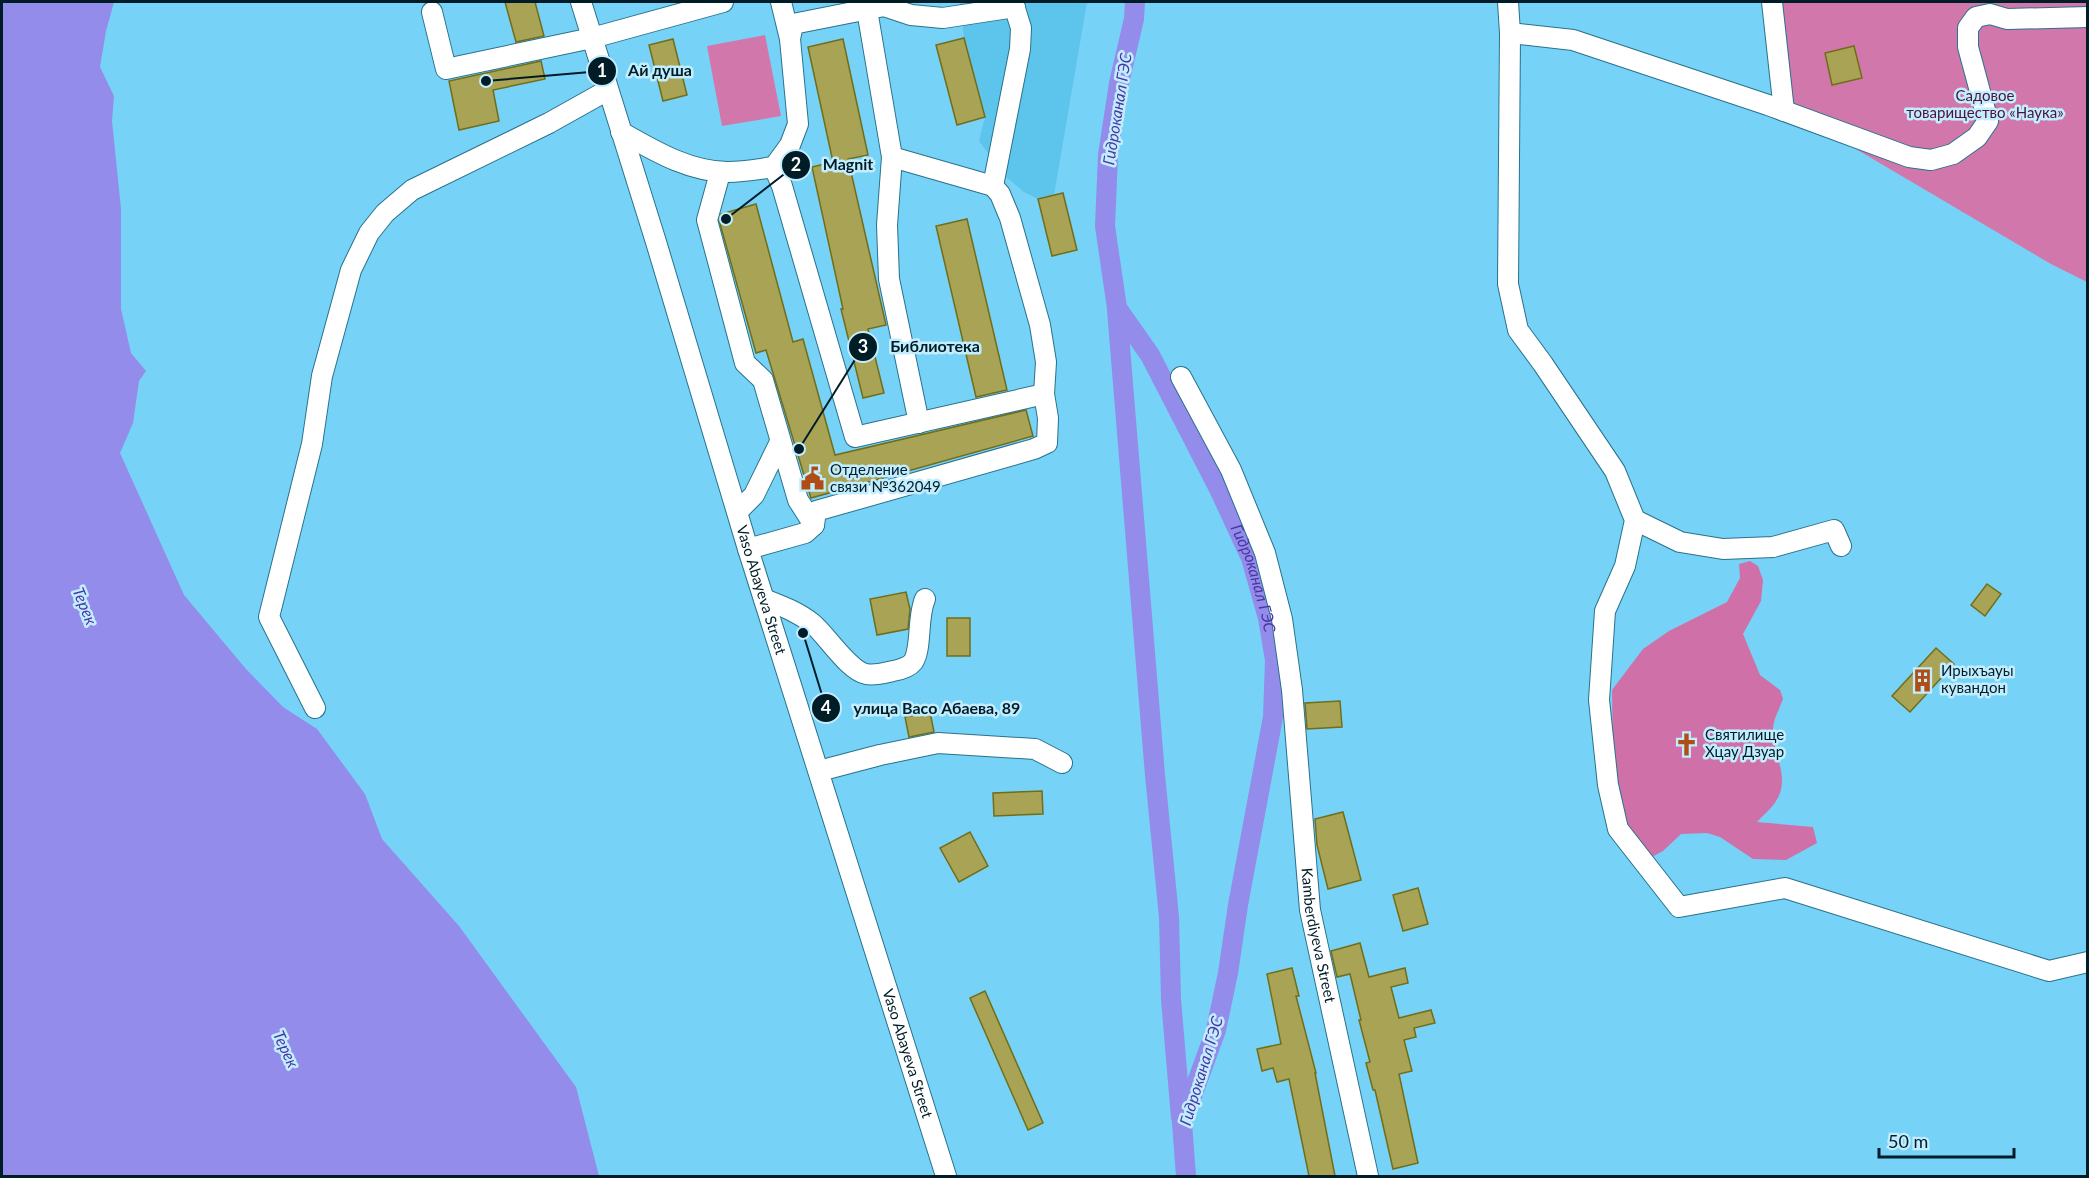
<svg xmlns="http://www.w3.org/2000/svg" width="2089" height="1178" viewBox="0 0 2089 1178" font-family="Lato,sans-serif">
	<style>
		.built { fill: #5dc5eb }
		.green { fill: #d277ac }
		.forest { fill: #d070a8 }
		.water { fill: #938ceb }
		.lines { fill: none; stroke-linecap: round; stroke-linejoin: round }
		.canal { stroke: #938ceb; stroke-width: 20 }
		.building { fill: #a9a455; stroke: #726d18; stroke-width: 1.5 }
		.minor-casing { stroke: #29728c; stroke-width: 22 }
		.minor { stroke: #fff; stroke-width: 20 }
		.labels { text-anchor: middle; stroke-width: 5; stroke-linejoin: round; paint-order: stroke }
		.park-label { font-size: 15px; fill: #4e1239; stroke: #c2edff }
		.poi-label { font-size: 15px; fill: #001d27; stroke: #c2edff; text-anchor: start }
		.street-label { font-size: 15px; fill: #001d27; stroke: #c2edff }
		.water-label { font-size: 16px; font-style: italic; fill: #4a36a3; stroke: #c2edff }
		.leader { fill: none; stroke: #001d27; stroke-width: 2 }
		.callout-dot { fill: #001d27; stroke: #c2edff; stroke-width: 2 }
		.mark-label { font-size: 18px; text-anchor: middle; font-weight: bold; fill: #fff }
		.callout-label { font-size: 16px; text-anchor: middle; font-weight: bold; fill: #001d27; stroke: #c2edff; stroke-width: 5; stroke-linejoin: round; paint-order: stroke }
	</style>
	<rect width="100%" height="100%" fill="#76d2f6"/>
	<polygon class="built" points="960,2 1087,2 1054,195 1038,199 1024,192 1005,176 979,141 985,117 964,38"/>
	<g class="green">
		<polygon points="1768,2 2087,2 2087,282 2051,264 1783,106"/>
		<polygon points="765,35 781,116 722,126 707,46"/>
	</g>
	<path class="forest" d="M1750 561 1758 566 1763 580 1761 601 1743 634 1760 675 1780 690 1783 699C1779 710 1773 719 1773 731 1773 755 1791 778 1776 801 1772 808 1763 815 1757 822L1813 827 1817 843 1786 860 1753 859 1720 837 1707 833 1681 834 1663 851 1648 859 1633 837 1619 805 1613 764 1612 690 1643 649 1669 631 1727 602 1740 578 1739 564Z"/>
	<polygon class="water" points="2,2 114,2 106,31 100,67 114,96 112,121 121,209 121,309 131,353 146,371 139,381 133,423 120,453 184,595 246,669 283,707 317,729 365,794 382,839 459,926 576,1087 599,1176 2,1176"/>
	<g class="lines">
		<g class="canal">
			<path id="s1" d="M1135 2 1134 19 1119 83 1108 155 1105 226 1117 308 1150 355 1220 491 1251 558 1268 618 1275 660 1273 717 1238 905 1228 973 1216 1030 1182 1123 1186 1176"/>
			<polyline points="1117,310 1155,775 1169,917 1171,999 1181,1118"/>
		</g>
	</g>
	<g class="building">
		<polygon points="505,2 535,2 544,36 516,42"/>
		<polygon points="964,38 985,117 957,125 936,45"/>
		<polygon points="673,39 687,95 663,101 649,45"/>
		<polygon points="843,39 868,155 848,159 886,325 868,329 884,393 863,398 841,309 843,309 812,167 833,162 808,47"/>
		<polygon points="1854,46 1862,78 1832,85 1825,53"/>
		<polygon points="541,61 545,79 493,90 499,121 459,130 449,81"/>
		<polygon points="1063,193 1077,250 1052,256 1038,199"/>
		<polygon points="756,204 793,342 803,339 835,455 1026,410 1033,436 811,498 766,350 756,353 719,220 721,214"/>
		<polygon points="967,219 1007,390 976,397 936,226"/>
		<polygon points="1987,584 2001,594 1985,616 1971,605"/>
		<polygon points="906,592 910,609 908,629 877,635 870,599"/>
		<rect x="947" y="618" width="23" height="38"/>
		<polygon points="1936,648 1954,664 1910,712 1892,696"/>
		<polygon points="1340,701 1342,727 1307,729 1305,703"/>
		<polygon points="930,712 934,732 909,737 905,717"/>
		<polygon points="1042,791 1043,814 994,816 993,793"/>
		<polygon points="1343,812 1361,880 1328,889 1317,845 1315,819"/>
		<polygon points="970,832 988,866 959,882 940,848"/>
		<polygon points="1418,888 1428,924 1403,931 1393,895"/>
		<polygon points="1360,943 1369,977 1405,968 1408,983 1391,987 1399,1018 1431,1010 1435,1023 1414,1028 1416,1037 1404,1040 1412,1071 1399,1074 1418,1163 1393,1169 1375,1090 1373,1090 1366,1063 1370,1062 1359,1020 1361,1020 1350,974 1337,977 1331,951"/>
		<polygon points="1292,968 1299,996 1296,996 1316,1073 1315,1073 1335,1176 1309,1176 1289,1079 1277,1082 1273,1068 1262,1071 1257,1049 1281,1044 1267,974"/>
		<polygon points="985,991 1043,1123 1028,1130 970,998"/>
	</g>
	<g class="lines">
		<defs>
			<g id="minor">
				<path id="s2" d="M581 2 656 242 748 549 946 1176"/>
				<polyline points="781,2 790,39"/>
				<polyline points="1508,2 1510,33 1508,284 1518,330 1543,364 1615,471 1635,520 1625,566 1605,611 1599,700 1608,785 1618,829 1679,907 1785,888 2049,971 2088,962"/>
				<polyline points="1772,2 1784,111"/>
				<polyline points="867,10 892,157 887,225 889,279 919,423"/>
				<polyline points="432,12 446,69 592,38 723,2"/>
				<polyline points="1510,33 1573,40 1768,105 1909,157 1931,160 1953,154 1977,137 1988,121 1968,47 1968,28 1976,17 1990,14 2007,19 2088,17"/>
				<path d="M621 132C653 150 689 172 728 172 744 172 759 169 774 167L782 186 855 437 1044 394"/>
				<polyline points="774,167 790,145 798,124 790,39 793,24 884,6 911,15 943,18 1015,7"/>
				<polyline points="726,172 720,173 707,220 745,363 763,380 798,500 814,525"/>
				<polyline points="993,186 1020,49 1021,28 1013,2"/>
				<path id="s3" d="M1181 377 1231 470 1265 553 1282 619 1292 690 1310 910 1368 1176"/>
				<polyline points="738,511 754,495 780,442"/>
				<polyline points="1635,520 1680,542 1723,549 1773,547 1834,530 1841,546"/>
				<polyline points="748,549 805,533 814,525 816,511 1034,449 1047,443 1048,418 1044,394 1046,362 1040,325 1010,218 1000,194 993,186 892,157"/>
				<path d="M764 599C782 606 798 612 813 624 827 636 849 671 866 674 875 676 884 673 893 671 899 670 909 667 913 662 922 649 917 617 925 599"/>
				<polyline points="315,708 269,617 312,444 322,376 351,270 369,233 385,213 412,190 549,123 608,90"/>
				<polyline points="819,771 880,755 938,743 1035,749 1062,763"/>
			</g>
		</defs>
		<use href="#minor" class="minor-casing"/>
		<use href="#minor" class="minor"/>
	</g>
	<defs>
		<symbol id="civic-bare" viewBox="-9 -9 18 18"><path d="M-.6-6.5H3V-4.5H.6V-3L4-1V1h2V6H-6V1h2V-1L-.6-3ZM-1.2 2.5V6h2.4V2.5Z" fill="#b04d14" stroke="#c2edff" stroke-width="2.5" paint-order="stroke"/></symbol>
		<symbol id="building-bare" viewBox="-9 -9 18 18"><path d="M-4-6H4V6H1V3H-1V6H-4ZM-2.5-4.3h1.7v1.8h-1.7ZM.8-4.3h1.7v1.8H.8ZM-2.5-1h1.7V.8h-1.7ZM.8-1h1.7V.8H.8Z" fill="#b04d14" stroke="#c2edff" stroke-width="2.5" paint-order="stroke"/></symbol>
		<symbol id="church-bare" viewBox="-9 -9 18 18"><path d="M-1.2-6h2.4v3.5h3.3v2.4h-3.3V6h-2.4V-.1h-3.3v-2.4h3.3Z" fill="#b04d14" stroke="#c2edff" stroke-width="2.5" paint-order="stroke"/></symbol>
	</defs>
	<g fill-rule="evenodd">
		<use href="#civic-bare" x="796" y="462" width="33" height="33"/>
		<use href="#building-bare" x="1906" y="664" width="33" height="33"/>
		<use href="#church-bare" x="1670" y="728" width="33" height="33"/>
	</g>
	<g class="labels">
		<g class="park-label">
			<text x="1985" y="101">Садовое<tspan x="1985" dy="17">товарищество «Наука»</tspan></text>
		</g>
		<g class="poi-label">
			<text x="830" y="475">Отделение<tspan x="830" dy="17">связи №362049</tspan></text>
			<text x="1941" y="676">Ирыхъауы<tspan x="1941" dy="17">кувандон</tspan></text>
			<text x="1705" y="740">Святилище<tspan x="1705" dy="17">Хцау Дзуар</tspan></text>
		</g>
		<g class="street-label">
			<text dy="5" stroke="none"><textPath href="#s2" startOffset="615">Vaso Abayeva Street</textPath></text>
			<text dy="5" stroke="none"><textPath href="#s3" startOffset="582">Kamberdiyeva Street</textPath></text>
			<text dy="5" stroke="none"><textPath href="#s2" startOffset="1101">Vaso Abayeva Street</textPath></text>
		</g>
		<g class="water-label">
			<text transform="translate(1117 109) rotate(-81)" y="6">Гидроканал ГЭС</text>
			<text dy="6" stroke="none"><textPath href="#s1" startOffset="614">Гидроканал ГЭС</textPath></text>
			<text transform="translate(85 606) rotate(68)" y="6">Терек</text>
			<text transform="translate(286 1049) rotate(65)" y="6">Терек</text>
			<text transform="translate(1201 1071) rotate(-73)" y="6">Гидроканал ГЭС</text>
		</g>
	</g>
	<path class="leader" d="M486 81L602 71M726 219L796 165M799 449L863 347M803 633L826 708"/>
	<g class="callout-dot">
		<circle cx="486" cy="81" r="6"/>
		<circle cx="726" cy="219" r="6"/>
		<circle cx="799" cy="449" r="6"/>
		<circle cx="803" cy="633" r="6"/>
		<circle cx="602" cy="71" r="15"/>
		<circle cx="796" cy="165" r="15"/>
		<circle cx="863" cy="347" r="15"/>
		<circle cx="826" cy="708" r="15"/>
	</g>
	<g class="mark-label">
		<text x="602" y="77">1</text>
		<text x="796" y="171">2</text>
		<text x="863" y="353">3</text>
		<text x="826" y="714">4</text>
	</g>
	<g class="callout-label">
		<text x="660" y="76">Ай душа</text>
		<text x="848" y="170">Magnit</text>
		<text x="935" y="352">Библиотека</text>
		<text x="937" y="714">улица Васо Абаева, 89</text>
	</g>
	<rect width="2089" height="1178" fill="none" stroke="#001d27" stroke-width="6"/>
	<path d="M1879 1148v9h135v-9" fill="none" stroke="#001d27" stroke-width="3"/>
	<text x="1888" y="1148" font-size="18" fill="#001d27" stroke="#c2edff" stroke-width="4.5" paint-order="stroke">50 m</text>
</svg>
